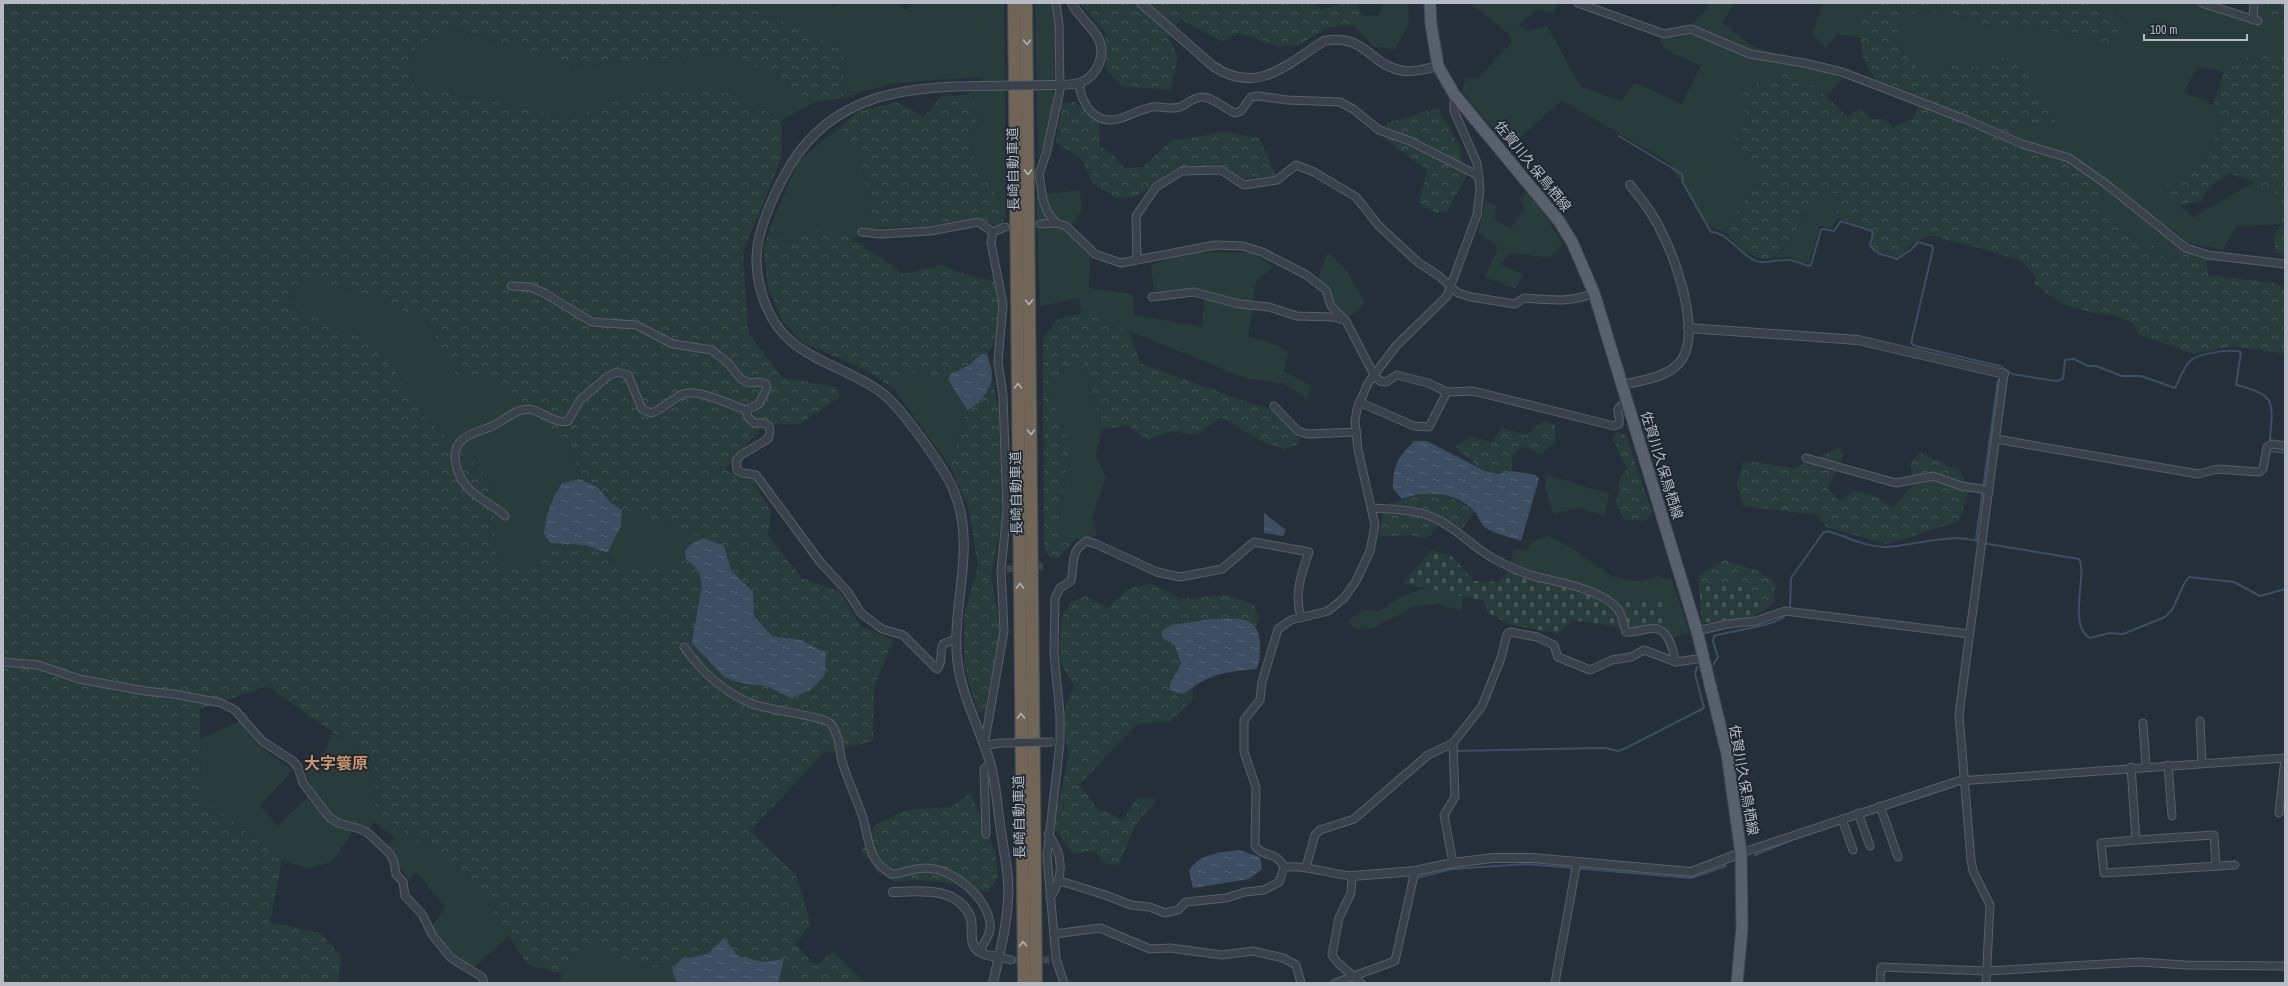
<svg xmlns="http://www.w3.org/2000/svg" width="2288" height="986" viewBox="0 0 2288 986" font-family="'Archivo Narrow','Noto Sans JP',sans-serif">
	<style>
		.green { fill: #283c3c }
		.forest { fill: url(#forest-crowns); fill-rule: evenodd }
		.cemetery { fill: url(#cemetery-stones) }
		.water { fill: url(#water-ripples) }
		.lines { fill: none; stroke-linecap: round; stroke-linejoin: round }
		.stream { stroke: #3d4e62; stroke-width: 2 }
		.minor-tunnel { stroke: #3b444f; stroke-width: 7; stroke-dasharray: 7 3.5; stroke-linecap: butt }
		.minor-casing { stroke: #575f69; stroke-width: 9 }
		.tertiary-casing { stroke: #575f69; stroke-width: 10 }
		.primary-casing { stroke: #424a54; stroke-width: 13 }
		.motorway-casing { stroke: #444c56; stroke-width: 14 }
		.minor { stroke: #39414b; stroke-width: 7 }
		.tertiary { stroke: #39414b; stroke-width: 8 }
		.primary { stroke: #57606b; stroke-width: 11 }
		.motorway { stroke: #706557; stroke-width: 12 }
		.minor-bridge-casing { stroke: #575f69; stroke-width: 9; stroke-linecap: butt }
		.tertiary-bridge-casing { stroke: #575f69; stroke-width: 10; stroke-linecap: butt }
		.minor-bridge { stroke: #39414b; stroke-width: 7 }
		.tertiary-bridge { stroke: #39414b; stroke-width: 8 }
		.oneway { stroke: #aeb3bb }
		.labels { text-anchor: middle; stroke-width: 3.5; stroke-linejoin: round; paint-order: stroke }
		.street-label { font-size: 14px; fill: #b5bcc6; stroke: #1e2630 }
		.quarter-label { font-size: 16px; font-weight: bold; fill: #ca916b; stroke: #1e2630 }
	</style>
	<defs>
		<pattern id="forest-crowns" width="20" height="18" patternUnits="userSpaceOnUse"><rect width="20" height="18" fill="#283c3c"/><path d="M2 6a3 3 0 1 1 6 0M12 15a3 3 0 1 1 6 0" fill="none" stroke="#455657"/></pattern>
		<pattern id="cemetery-stones" width="16" height="16" patternUnits="userSpaceOnUse"><rect width="16" height="16" fill="#283c3c"/><path d="M2 7V4a2 2 0 0 1 4 0v3zM10 15v-3a2 2 0 0 1 4 0v3z" fill="#455657"/></pattern>
		<pattern id="water-ripples" width="26" height="14" patternUnits="userSpaceOnUse"><rect width="26" height="14" fill="#3d4e62"/><path d="M2 4q2-2 4 0t4 0M15 11q2-2 4 0t4 0" fill="none" stroke="#576677"/></pattern>
	</defs>
	<rect width="100%" height="100%" fill="#252f3a"/>
	<g class="green">
		<polygon points="753,3 824,3 834,6 841,3 896,3 906,10 914,3 1004,3 1006,214 970,148 979,112 967,95 984,77 892,83 843,98 844,50 750,6"/>
		<polygon points="1035,3 1052,3 1055,28 1053,116 1038,159"/>
		<polygon points="1383,3 1408,3 1409,24 1394,50 1373,46 1354,26 1362,15 1378,16"/>
		<path d="M1470 3H1558L1553 13 1536 10 1518 25 1527 31 1547 26 1581 87 1621 101 1635 82 1681 104 1701 66 1664 49 1660 39 1682 37 1711 3H1735L1722 22 1750 45 1843 78 1827 95C1783 67 1776 68 1736 100L1749 117 1733 143 1736 153 1756 165 1764 179 1729 220 1727 234 1709 226 1669 163 1562 100 1509 147 1462 92 1466 77 1478 78 1511 43 1509 34Z"/>
		<polygon points="1823,3 1874,3 1858,15 1862,38 1838,34 1825,48 1812,34"/>
		<polygon points="2099,3 2208,3 2225,10 2285,24 2285,55 2252,55 2224,72 2198,66 2184,92 2213,105 2220,125 2204,162 2166,185 2164,197 2179,205 2193,217 2255,182 2281,196 2282,224 2236,227 2222,250 2188,243 2164,222 2187,251 2179,259 2169,261 2151,243 2143,247 2095,209 2108,190 2068,162 2012,144 2012,129 2029,124 2059,125 2030,87 2029,72 1950,65 1920,71 1896,44 1899,23 1916,12 1952,13 1985,25 2079,34 2102,39 2102,46 2123,20 2107,11"/>
		<polygon points="447,26 575,66 732,53 814,102 782,120 732,93 635,93 573,118 414,86 411,52"/>
		<path d="M840 127 861 160 874 228 852 239C818 226 817 226 786 244L771 225 799 160Z"/>
		<polygon points="1080,190 1082,211 1066,232 1090,256 1089,288 1133,294 1134,315 1202,327 1205,289 1154,291 1151,265 1188,252 1254,253 1273,267 1256,281 1248,337 1267,341 1288,351 1284,371 1311,386 1307,399 1285,384 1245,378 1129,331 1097,310 1082,314 1079,298 1040,306 1036,195"/>
		<polygon points="1528,192 1547,217 1562,244 1550,258 1512,253 1500,264 1523,274 1516,289 1485,277 1498,247 1478,233 1485,201 1496,206 1495,220 1511,228 1525,209 1519,197"/>
		<path d="M1827 192 1840 194 1836 211 1843 219H1837L1832 228 1820 226 1809 264 1787 257 1774 258 1782 252 1808 210C1819 207 1823 204 1827 192Z"/>
		<polygon points="1328,252 1347,270 1365,303 1349,317 1334,303 1328,286 1318,277"/>
		<polygon points="316,281 364,293 427,322 457,377 487,376 570,443 580,479 562,483 546,539 550,543 530,575 497,560 491,480 421,413 378,344 292,306 293,288"/>
		<polygon points="1084,363 1102,429 1096,455 1106,477 1092,517 1097,536 1076,539 1058,525 1070,444 1050,392 1062,369"/>
		<polygon points="915,372 948,380 967,410 950,466 894,389"/>
		<polygon points="1547,475 1609,494 1605,516 1577,508 1553,514 1545,486"/>
		<polygon points="622,510 704,538 691,544 685,551 686,559 663,568 618,568 607,553 621,526"/>
		<polygon points="1548,536 1570,547 1613,577 1641,582 1657,576 1672,580 1690,633 1674,637 1662,624 1669,601 1600,598 1553,582 1537,581 1511,569 1513,550 1528,550 1531,542"/>
		<path d="M1425 588 1463 596 1462 611 1439 604 1410 607C1399 619 1388 615 1375 628L1356 629 1348 621 1363 610 1380 611 1400 597Z"/>
		<polygon points="240,721 257,745 293,770 260,805 278,826 314,791 304,770 323,753 333,733 374,761 375,810 475,884 509,936 475,966 454,967 429,931 445,907 417,873 408,880 387,847 395,838 374,822 366,834 353,831 333,861 310,869 282,860 201,797 200,739"/>
		<polygon points="584,942 639,967 788,972 805,983 561,983 562,974"/>
	</g>
	<g class="forest">
		<path d="M3 3H753L751 6 844 50 843 98 814 102 732 53 575 66 448 26 411 52 414 86 573 118 635 93H732L782 120V156L743 252 748 332 781 377 835 387 840 397 800 424 764 425 725 470 753 481 771 511 768 536 802 578 839 591 861 626 893 640 874 688 873 741 823 753 750 831 796 875 811 924 795 944 816 966 833 952 865 983H805L788 972 639 967 584 943 562 974 527 964 475 884 375 810 374 761 267 686 200 709 201 797 282 860 270 922 320 933 341 956 338 983H3ZM316 281 364 293 427 322 457 377H487L570 443 588 504 622 510 704 538 711 565 686 559 663 568H618L577 520 550 543 530 575 497 560 491 480 421 413 378 344 292 306 293 288Z"/>
		<polygon points="1080,3 1313,3 1322,10 1343,3 1356,3 1362,15 1354,26 1328,27 1299,45 1281,47 1238,33 1221,41 1180,19 1169,37 1178,58 1170,90 1121,86 1106,70 1105,32"/>
		<path d="M1874 3H2099L2107 11 2123 20 2116 40 2111 45 2102 46V39L2079 34 1985 25 1952 13 1916 12 1899 23 1896 44 1920 71 1950 65 1982 67 1994 56 2021 62 2029 72 2030 87 2059 125 2029 124 2012 129V144L2068 162 2108 191 2095 209 2143 247 2151 243 2169 261 2179 259 2187 251 2206 257 2208 275 2274 283 2285 288V354L2231 346 2193 354 2138 334 2133 323 2114 315 2098 314 2065 305 2034 284 2036 278 2022 261 1960 242C1949 242 1942 237 1932 236 1919 235 1908 250 1898 257L1876 251 1871 244 1874 231 1843 219 1836 211 1840 194 1827 192C1823 204 1819 207 1807 211 1793 230 1780 274 1750 254 1740 247 1734 243 1727 234L1729 220 1764 179 1756 165 1736 153 1732 143 1749 117 1736 100C1745 93 1769 73 1781 73 1805 73 1832 101 1847 117L1860 108 1869 118 1886 120 1893 128 1912 119 1918 108 1915 99 1877 83 1863 58 1858 15Z"/>
		<polygon points="2257,3 2285,3 2285,24 2257,18"/>
		<polygon points="2252,55 2285,55 2285,256 2276,252 2273,237 2282,224 2281,196 2255,182 2229,173 2207,189 2202,201 2179,205 2164,197 2166,185 2204,162 2220,125 2213,105 2224,72"/>
		<polygon points="967,95 979,111 970,148 1006,214 1000,228 977,217 929,226 874,228 861,160 840,127 859,111 897,102 924,117 941,96"/>
		<polygon points="1075,102 1099,124 1100,146 1114,156 1124,168 1143,167 1171,141 1224,132 1259,138 1276,175 1244,179 1222,165 1182,167 1135,197 1116,198 1092,183 1082,159 1056,143 1062,103"/>
		<polygon points="1438,108 1459,145 1466,177 1447,211 1436,213 1419,203 1427,170 1385,139 1387,123"/>
		<path d="M771 225 786 244C798 237 808 230 823 229 842 227 886 262 903 274L942 265 972 277 995 281 999 306 995 343 987 354H981L968 366 950 374 948 380 915 372 894 389 868 371 802 342 781 319 768 288 764 247Z"/>
		<polygon points="1097,310 1129,331 1140,363 1252,404 1275,410 1299,434 1299,444 1285,449 1264,442 1220,417 1197,435 1173,431 1147,440 1129,426 1102,429 1084,363 1062,369 1050,392 1070,444 1058,525 1076,539 1058,558 1049,557 1044,547 1043,338 1058,319"/>
		<path d="M992 376 1000 416 1002 520 991 575 1000 629 985 710 978 713 964 666V616L978 566 968 505 950 466 967 410C982 405 986 390 992 376Z"/>
		<path d="M1544 420 1555 424 1556 441 1541 455 1524 446 1512 455V471C1484 478 1475 463 1455 447L1471 436 1491 442 1502 428 1527 435Z"/>
		<polygon points="1617,432 1626,435 1652,512 1645,521 1624,519 1616,505 1620,477 1627,469 1613,439"/>
		<polygon points="1839,448 1843,456 1828,488 1839,501 1855,491 1873,495 1893,508 1914,484 1910,464 1919,452 1960,471 1969,490 1959,521 1887,544 1826,527 1818,515 1743,506 1737,484 1744,461 1794,468"/>
		<path d="M1424 493C1443 495 1459 499 1474 511L1467 523 1455 535 1438 526 1427 539 1409 535 1379 537 1384 505Z"/>
		<polygon points="1725,560 1758,571 1776,583 1774,602 1764,610 1763,598 1741,587 1699,583 1699,575"/>
		<path d="M1152 584 1182 599 1228 595 1254 605 1260 619 1255 626C1237 611 1194 622 1171 625L1162 637 1175 646 1181 664 1170 682 1182 694 1193 690 1192 701 1170 722 1138 723 1079 785 1097 808 1123 820 1138 797 1157 799 1134 827 1119 865 1106 864 1093 850 1073 854 1053 826 1069 755 1062 717 1074 685 1059 661 1061 620 1070 602 1086 596 1108 608 1127 589Z"/>
		<polygon points="971,793 995,851 998,877 988,892 942,882 917,880 895,882 877,872 862,851 875,825 906,810 951,807"/>
	</g>
	<g class="cemetery">
		<polygon points="1432,550 1452,557 1474,581 1498,582 1511,569 1537,581 1553,582 1600,598 1670,601 1662,624 1631,629 1572,620 1558,634 1509,624 1487,612 1485,601 1403,583"/>
		<polygon points="1699,583 1741,587 1763,598 1764,610 1753,617 1702,623"/>
	</g>
	<g class="water">
		<path d="M981 354H987C989 361 992 369 992 376 991 389 979 406 967 410L948 380 950 374 968 366Z"/>
		<path d="M1414 441H1427L1485 471 1498 474 1512 471 1536 475 1539 479 1521 541C1510 537 1495 534 1486 528 1480 525 1479 515 1474 511 1456 492 1425 490 1402 499L1393 489C1393 465 1398 457 1414 441Z"/>
		<path d="M580 479 597 487 611 503 622 510 621 526 607 553 586 545 550 543 544 534C546 514 551 500 562 483Z"/>
		<polygon points="1264,513 1286,530 1283,536 1264,533"/>
		<polygon points="704,538 724,546 731,570 753,592 754,616 772,636 801,640 826,653 825,675 810,690 791,698 766,686 741,683 724,677 694,645 692,641 702,586 699,571 686,559 685,551 691,544"/>
		<path d="M1212 619C1238 618 1262 615 1260 649 1260 656 1260 663 1256 669 1237 671 1220 672 1203 681 1195 685 1190 691 1182 694L1169 690 1170 683 1181 664 1175 646 1162 637V631L1171 625Z"/>
		<path d="M1239 850 1260 857 1262 869 1249 879 1193 888 1189 871C1198 854 1221 852 1239 850Z"/>
		<polygon points="724,938 738,956 763,962 784,959 778,983 677,983 672,970 681,959 708,954"/>
	</g>
	<g class="lines">
		<g class="stream">
			<polyline points="3,5 7,3"/>
			<path d="M1619 136 1682 174 1683 183 1711 232C1727 232 1740 254 1754 260 1763 265 1775 260 1785 260 1792 259 1801 263 1808 266L1811 265 1821 230 1824 229 1834 231 1841 221 1872 231 1873 234 1870 245C1876 255 1886 255 1897 259L1912 249 1918 242 1932 246 1933 249 1911 343 1915 346 2000 366 2012 374 2056 381 2063 379 2065 360 2074 359 2088 366H2096L2122 376H2141L2175 388C2180 379 2183 368 2190 361 2198 353 2231 349 2241 352L2236 385C2281 395 2271 406 2270 443"/>
			<polyline points="2270,449 2270,451 2285,453"/>
			<polyline points="1976,539 1998,380"/>
			<path d="M1790 609 1791 578 1823 533 1827 531C1846 536 1867 548 1887 547 1921 544 1954 531 1988 544L2079 559C2088 574 2067 626 2090 638L2109 633 2123 634 2165 617 2172 610 2184 584 2189 577 2234 582 2260 596 2285 589"/>
			<path d="M1714 664 1718 657 1713 642 1714 636C1732 630 1777 627 1788 613"/>
			<polyline points="1455,751 1605,748 1618,751 1626,748 1704,708 1695,674 1697,667"/>
			<polyline points="1861,817 1955,786"/>
			<polyline points="1755,855 1792,840 1857,818"/>
			<polyline points="1416,878 1452,869 1526,864 1691,878 1726,866"/>
		</g>
		<g class="minor-tunnel">
			<polyline points="1005,227 1040,224"/>
			<polyline points="1007,569 1043,566"/>
			<polyline points="1011,960 1052,960"/>
		</g>
		<defs>
			<g id="minor">
				<polyline points="1578,3 1664,34 1691,29 1750,54 1804,63 1842,72 1967,120 2022,144 2069,158 2106,184 2186,248 2208,255 2285,264"/>
				<polyline points="2202,3 2258,21"/>
				<polyline points="2253,20 2254,3"/>
				<path d="M1079 83C1081 103 1094 125 1118 119 1129 116 1141 109 1153 107 1162 106 1171 110 1180 107 1188 104 1193 97 1202 97 1213 97 1225 109 1235 113L1241 111 1251 97 1258 96 1287 100 1340 102 1353 109 1379 130 1410 141 1479 176"/>
				<polyline points="1056,223 1048,213 1043,200 1039,174 1046,154 1060,90 1059,24 1056,3"/>
				<path d="M1040 224 1056 223 1066 226 1095 254 1121 263 1215 245 1243 246 1262 252 1305 274 1326 290 1331 306 1346 321 1374 375 1380 381 1386 382 1397 375 1428 383 1447 392 1473 391 1614 426 1619 424C1621 410 1611 411 1627 402"/>
				<polyline points="862,232 880,234 930,231 978,222 993,232"/>
				<path d="M1137 260 1136 216 1156 187 1182 171 1221 170 1244 185 1277 180 1296 165 1314 172 1356 197 1379 226 1419 263 1439 276 1458 293 1471 297 1515 304 1524 298C1549 300 1570 303 1594 293"/>
				<polyline points="1152,297 1194,292 1239,304 1269,307 1297,316 1333,317 1344,320"/>
				<polyline points="1359,402 1414,426 1429,427 1447,392"/>
				<polyline points="1274,406 1298,431 1308,434 1357,432"/>
				<path d="M746 410 748 417 754 423H763L769 426 770 432 768 439 741 455 736 461 737 470 743 473 756 475 821 563 847 591 861 613 882 629 903 635 937 669C944 661 939 652 943 644L956 639"/>
				<polyline points="1996,439 2198,474 2217,469 2259,472 2263,469 2267,447 2272,444 2285,446"/>
				<polyline points="1806,458 1896,483 1933,476 1961,486 1989,490"/>
				<path d="M1373 508C1390 509 1407 509 1424 514 1452 522 1472 548 1498 561 1510 567 1524 574 1537 577 1562 583 1594 588 1614 605 1622 612 1623 622 1626 632 1634 633 1640 630 1648 629 1669 625 1672 648 1676 662"/>
				<path d="M505 516C495 506 482 501 471 491 459 480 447 454 462 440 469 433 480 431 490 427 501 423 515 409 528 409 541 410 555 425 568 421L580 400 607 377 617 372 628 375 642 409 651 413C664 409 671 399 683 394 697 388 731 405 746 410L759 404 767 388 766 384 760 382 749 383 741 379 728 363 712 350 673 344 636 325 592 322 544 293 530 287 511 286"/>
				<polyline points="1697,631 1727,624 1756,621 1785,611 1969,634"/>
				<path d="M684 647C701 671 725 693 753 704 767 710 825 716 831 724 839 735 839 748 842 761 847 779 856 797 862 815 870 839 866 860 892 874 904 873 914 868 926 868 953 869 986 896 990 923 992 934 983 943 980 952"/>
				<polyline points="3,662 38,665 79,679 145,691 174,694 221,703 235,710 262,741 293,761 298,767 303,783 329,817 338,823 360,829 368,833 390,854 394,862 396,874 403,882 405,896 422,914 433,936 451,958 482,977 484,983"/>
				<polyline points="2200,721 2202,763"/>
				<polyline points="2143,723 2146,766"/>
				<polyline points="999,743 984,746 1004,631 1001,570 1007,511 1003,396 998,362 1003,304 991,243 993,232 1005,227"/>
				<polyline points="2168,765 2172,816"/>
				<polyline points="2131,767 2136,840 2214,835 2216,865"/>
				<polyline points="1880,806 1898,857"/>
				<polyline points="1858,813 1870,846"/>
				<polyline points="2279,813 2285,759"/>
				<polyline points="1842,819 1853,850"/>
				<polyline points="986,834 984,769 990,763"/>
				<path d="M1048 834C1064 854 1064 878 1050 898"/>
				<polyline points="2136,840 2101,843 2104,873 2235,865"/>
				<polyline points="1741,853 1958,781 2285,758"/>
				<polyline points="1453,863 1444,815 1455,797 1453,743 1482,706 1501,658 1507,634 1510,632 1537,637 1554,645 1558,657 1590,670 1612,660 1631,657 1644,650 1676,662 1703,658"/>
				<polyline points="1306,867 1315,835 1320,830 1354,819 1428,755 1453,743"/>
				<path d="M1284 868C1300 863 1333 875 1352 876L1351 893 1339 918 1332 955 1337 962 1361 983"/>
				<path d="M1060 881 1105 895 1131 905 1150 907 1165 913 1178 910 1186 902 1226 898 1245 892 1264 890 1279 882 1284 868C1277 850 1263 858 1255 846L1256 787 1244 752V720L1260 700 1262 682 1278 629 1291 620 1328 611 1344 598 1356 581 1370 551 1375 525 1358 450 1355 421 1357 409 1368 383 1396 346 1447 296 1477 215 1480 189 1477 163 1454 111V94"/>
				<polyline points="1054,934 1100,928 1150,949 1170,948 1222,955 1253,951 1283,958 1296,965 1301,983"/>
				<polyline points="999,957 1011,960"/>
				<path d="M1064 983 1056 959 1047 856 1060 743V714L1054 654 1055 598 1060 588 1071 581C1075 564 1069 551 1087 541L1096 544 1157 572 1180 577 1222 569 1254 542 1309 552C1301 574 1294 595 1301 617"/>
				<polyline points="1335,983 1395,961 1415,871"/>
				<polyline points="1555,983 1577,862"/>
				<polyline points="1880,983 1881,967 1987,971 2139,962 2185,965 2285,966"/>
				<polyline points="1986,983 1990,905 1973,871 1971,860 1959,715 2004,374"/>
			</g>
			<g id="tertiary">
				<path d="M1141 3 1213 66C1257 96 1287 64 1324 41 1367 33 1369 66 1404 71 1415 72 1427 69 1438 66"/>
				<path d="M1054 85C1062 85 1071 85 1079 83 1097 77 1107 55 1098 38 1091 25 1078 16 1072 3"/>
				<path d="M982 86C907 86 834 94 791 164 778 186 765 213 759 238 751 273 764 319 792 342 819 364 854 372 882 393 901 407 947 471 955 494 976 548 952 603 957 658 961 695 979 727 990 762 996 782 997 804 1000 824 1003 849 1010 874 1008 898 1007 927 999 955 993 983"/>
				<polyline points="1688,328 1858,340 2004,374"/>
				<path d="M1622 385C1638 381 1663 378 1676 366 1705 342 1677 262 1662 233 1654 215 1642 200 1630 185"/>
				<polyline points="1352,876 1415,871 1453,863 1493,858 1532,858 1691,872 1741,853"/>
				<path d="M893 892C919 891 956 886 970 916 974 926 969 937 974 946 979 955 990 956 999 957"/>
			</g>
			<polyline id="primary" points="1430,3 1431,24 1438,66 1454,94 1559,221 1572,242 1594,293 1697,631 1727,754 1741,853 1742,928 1737,983"/>
			<g id="motorway">
				<polyline points="1014,3 1024,983"/>
				<polyline points="1026,3 1036,983"/>
			</g>
		</defs>
		<use href="#minor" class="minor-casing"/>
		<use href="#tertiary" class="tertiary-casing"/>
		<use href="#primary" class="primary-casing"/>
		<use href="#motorway" class="motorway-casing"/>
		<use href="#minor" class="minor"/>
		<use href="#tertiary" class="tertiary"/>
		<use href="#primary" class="primary"/>
		<use href="#motorway" class="motorway"/>
		<defs>
			<polyline id="minor-bridge" points="999,743 1053,742"/>
			<polyline id="tertiary-bridge" points="982,86 1054,85"/>
		</defs>
		<use href="#minor-bridge" class="minor-bridge-casing"/>
		<use href="#tertiary-bridge" class="tertiary-bridge-casing"/>
		<use href="#minor-bridge" class="minor-bridge"/>
		<use href="#tertiary-bridge" class="tertiary-bridge"/>
	</g>
	<defs><path id="oneway-chevron" d="M-2-3.5L2.5 0L-2 3.5" fill="none" stroke-width="1.6" stroke-linecap="round" stroke-linejoin="round"/></defs>
	<g class="oneway">
		<use href="#oneway-chevron" transform="translate(1027 42) rotate(89)"/>
		<use href="#oneway-chevron" transform="translate(1028 172) rotate(89)"/>
		<use href="#oneway-chevron" transform="translate(1029 302) rotate(89)"/>
		<use href="#oneway-chevron" transform="translate(1018 386) rotate(-91)"/>
		<use href="#oneway-chevron" transform="translate(1031 432) rotate(89)"/>
		<use href="#oneway-chevron" transform="translate(1020 586) rotate(-91)"/>
		<use href="#oneway-chevron" transform="translate(1021 716) rotate(-91)"/>
		<use href="#oneway-chevron" transform="translate(1023 944) rotate(-91)"/>
	</g>
	<g class="labels">
		<g class="street-label">
			<text transform="translate(1533 166) rotate(51)" y="5">佐賀川久保鳥栖線</text>
			<text transform="translate(1013 169) rotate(-91)" y="5">長崎自動車道</text>
			<text transform="translate(1662 465) rotate(73)" y="5">佐賀川久保鳥栖線</text>
			<text transform="translate(1016 493) rotate(-91)" y="5">長崎自動車道</text>
			<text transform="translate(1744 780) rotate(80)" y="5">佐賀川久保鳥栖線</text>
			<text transform="translate(1019 817) rotate(-91)" y="5">長崎自動車道</text>
		</g>
		<g class="quarter-label">
			<text x="336" y="769">大字簑原</text>
		</g>
	</g>
	<rect width="2288" height="986" fill="none" stroke="#b5bcc6" stroke-width="8"/>
	<path d="M2144 34v6h103v-6" fill="none" stroke="#b5bcc6" stroke-width="2"/>
	<text x="2150" y="34" font-size="12" fill="#b5bcc6" stroke="#1e2630" stroke-width="3" paint-order="stroke">100 m</text>
</svg>
